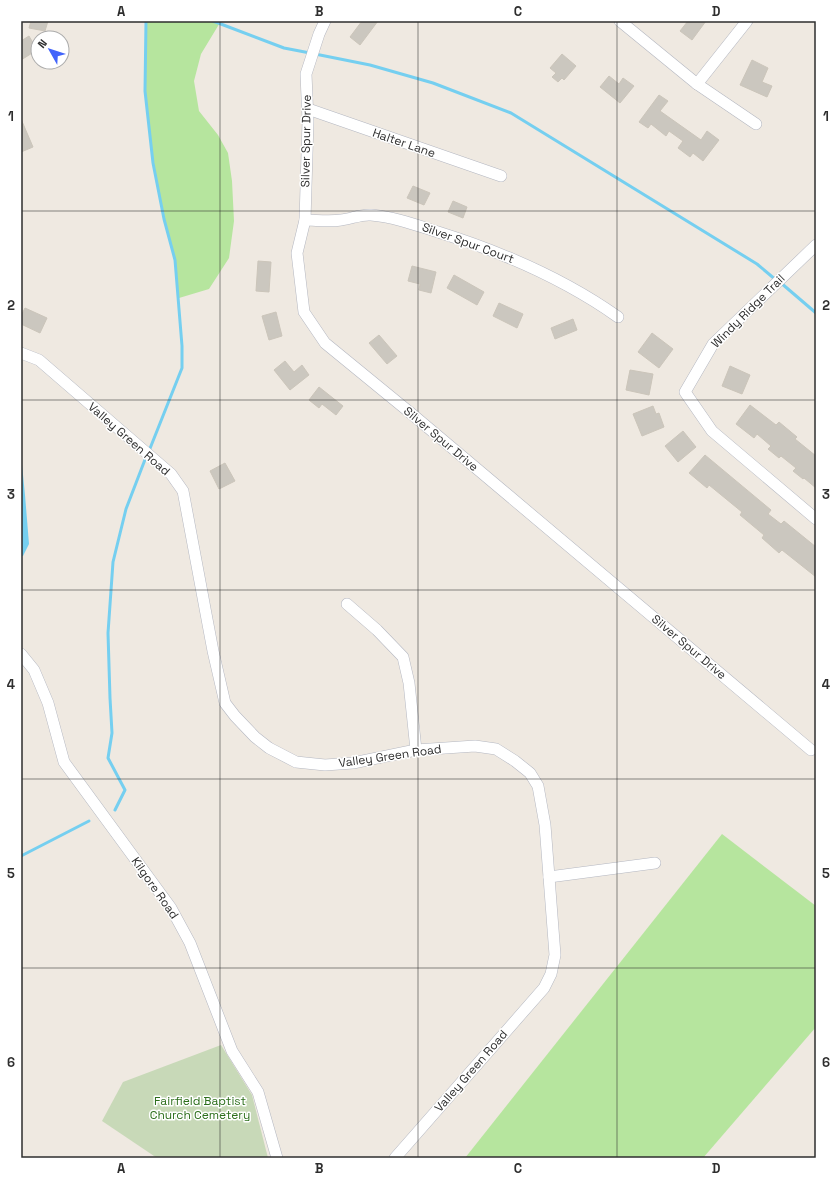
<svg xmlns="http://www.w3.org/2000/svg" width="837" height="1179" viewBox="0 0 837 1179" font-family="'Space Grotesk',sans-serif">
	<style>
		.green { fill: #b6e59e }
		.cemetery { fill: #c8d9b8 }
		.water { fill: #75cff0 }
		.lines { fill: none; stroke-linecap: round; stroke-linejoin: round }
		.stream { stroke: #75cff0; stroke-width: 3 }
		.building { fill: #cbc7bf; stroke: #cbc5ba }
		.street-casing { stroke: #b4b7c1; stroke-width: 12 }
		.street { stroke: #fff; stroke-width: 11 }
		.grid { fill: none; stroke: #2e2e2e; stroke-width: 1; stroke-opacity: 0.55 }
		.labels { text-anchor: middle; stroke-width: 3; stroke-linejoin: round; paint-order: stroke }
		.street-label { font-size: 12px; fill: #2e2e2e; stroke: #fff }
		.park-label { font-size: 12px; fill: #2c6e1b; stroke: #fff }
		.neatline { fill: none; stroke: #2e2e2e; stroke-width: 1.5 }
		.grid-label { font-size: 13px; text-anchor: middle; font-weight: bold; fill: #2e2e2e }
	</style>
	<rect width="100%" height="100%" fill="#efe9e1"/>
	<g class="green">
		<polygon points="146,21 221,21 201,54 194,81 199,111 218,135 228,153 232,181 234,221 229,258 209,289 179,298 175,260 164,219 153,163 145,91"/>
		<polygon points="722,834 816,906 816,1027 703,1158 465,1158"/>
	</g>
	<polygon class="cemetery" points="221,1045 252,1095 268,1158 157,1158 102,1121 123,1082"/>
	<polygon class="water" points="21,455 25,495 29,544 23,556 21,556"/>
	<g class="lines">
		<g class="stream">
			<polyline points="146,21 145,91 153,163 164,219 175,260 182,346 182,368 149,451"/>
			<polyline points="213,21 284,48 310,53"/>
			<polyline points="315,54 370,65 433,83 511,113 757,264 776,280"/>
			<polyline points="781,283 816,313"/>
			<polyline points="115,810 125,790 108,758 112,733 110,698 108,633 113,562 126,509 146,457"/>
			<polyline points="21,856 89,821"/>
		</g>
	</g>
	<g class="building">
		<polygon points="31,21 48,21 45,31 29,28"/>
		<polygon points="362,21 378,21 360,45 350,37"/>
		<polygon points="688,21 706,21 692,40 680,31"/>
		<polygon points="29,36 37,50 21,60 21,41"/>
		<polygon points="562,54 576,66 564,80 562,78 558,82 552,77 556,73 550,68"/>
		<polygon points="752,60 768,68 762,82 772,86 767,97 740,85"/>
		<polygon points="609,76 619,84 623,78 634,86 620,103 600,87"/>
		<polygon points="659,95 668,101 660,111 701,140 707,131 719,140 703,161 693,153 690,157 678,148 683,141 669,131 666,136 651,124 648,128 639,122"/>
		<polygon points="21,119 33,147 21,152"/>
		<polygon points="413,186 430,193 424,205 407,198"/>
		<polygon points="453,201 467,207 463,218 448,212"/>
		<polygon points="258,261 271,262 269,292 256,291"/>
		<polygon points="412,266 436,272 431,293 419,290 420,284 408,281"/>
		<polygon points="454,275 484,292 477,305 447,288"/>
		<polygon points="499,303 523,314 517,328 493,316"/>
		<polygon points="25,308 47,318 40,333 21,324 21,316"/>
		<polygon points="276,312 282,336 269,340 262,316"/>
		<polygon points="573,319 577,330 555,339 551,328"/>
		<polygon points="652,333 673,349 659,368 638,352"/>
		<polygon points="379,335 397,356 387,364 369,343"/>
		<polygon points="285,361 294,372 302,365 309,375 290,390 274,370"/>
		<polygon points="730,366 750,375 742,394 722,386"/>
		<polygon points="630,370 653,374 649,395 626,390"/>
		<polygon points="319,387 343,406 336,415 322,404 319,408 309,400"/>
		<polygon points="750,405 776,425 779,422 797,437 795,439 816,456 816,488 804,478 803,479 793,471 796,468 781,456 779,458 768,449 771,446 757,434 754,438 736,424"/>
		<polygon points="653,406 656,414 659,413 664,427 642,436 633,414"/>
		<polygon points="683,431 696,447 678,462 665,446"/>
		<polygon points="705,455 771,510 768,514 781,524 784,521 816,547 816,577 782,550 779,553 762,538 764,535 740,515 742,512 709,485 707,488 689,473"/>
		<polygon points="225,463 235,481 219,489 210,471"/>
	</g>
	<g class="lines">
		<defs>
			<g id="street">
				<polyline points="325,21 319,34 306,74 308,121 305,220 297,253 304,312 325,343 413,415 811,750"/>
				<polyline points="620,21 697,84 756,124"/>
				<polyline points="697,84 747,21"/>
				<polyline points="308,109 501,176"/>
				<path d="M305 220C316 220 329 222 341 220 351 219 361 214 371 215 394 217 416 225 438 232 502 252 563 278 618 317"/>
				<polyline points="816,245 713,344 685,392 712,431 816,519"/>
				<polyline points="21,353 39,360 171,474 183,491 213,651 225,703 235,716 255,737 269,748 296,762 325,765 353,763 416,750 475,746 496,749 515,761 530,773 538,786 545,825 555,955 551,974 544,988 395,1158"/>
				<polyline points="347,604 377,630 403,657 409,683 416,750"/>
				<polyline points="21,654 34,670 48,703 64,762 171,908 190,943 232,1051 258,1092 277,1158"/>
				<polyline points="549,877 655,863"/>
			</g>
		</defs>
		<use href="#street" class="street-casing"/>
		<use href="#street" class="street"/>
	</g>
	<path class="grid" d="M220 21V1158M418 21V1158M617 21V1158M21 211H816M21 400H816M21 590H816M21 779H816M21 968H816"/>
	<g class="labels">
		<g class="street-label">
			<text transform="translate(306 141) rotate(-89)" y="4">Silver Spur Drive</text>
			<text transform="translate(404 143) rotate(19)" y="4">Halter Lane</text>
			<text transform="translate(468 243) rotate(20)" y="4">Silver Spur Court</text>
			<text transform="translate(748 311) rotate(-45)" y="4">Windy Ridge Trail</text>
			<text transform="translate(129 439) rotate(41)" y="4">Valley Green Road</text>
			<text transform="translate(441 439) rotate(40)" y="4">Silver Spur Drive</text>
			<text transform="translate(689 647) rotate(40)" y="4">Silver Spur Drive</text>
			<text transform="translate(390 756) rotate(-8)" y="4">Valley Green Road</text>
			<text transform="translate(155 888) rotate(55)" y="4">Kilgore Road</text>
			<text transform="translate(471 1071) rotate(-49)" y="4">Valley Green Road</text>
		</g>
		<g class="park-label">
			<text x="200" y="1105">Fairfield Baptist<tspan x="200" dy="14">Church Cemetery</tspan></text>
		</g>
	</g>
	<rect width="837" height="1179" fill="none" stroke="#ffffff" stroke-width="44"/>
	<g transform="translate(50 50) rotate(309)"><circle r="19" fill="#ffffff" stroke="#ababab"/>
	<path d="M0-3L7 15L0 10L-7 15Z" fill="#4264fb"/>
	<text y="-6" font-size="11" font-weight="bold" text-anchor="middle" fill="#2e2e2e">N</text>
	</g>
	<rect x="22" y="22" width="793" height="1135" class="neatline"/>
	<g class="grid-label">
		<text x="121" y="16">A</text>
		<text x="319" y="16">B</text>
		<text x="518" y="16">C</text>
		<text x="716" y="16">D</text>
		<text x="11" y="121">1</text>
		<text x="826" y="121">1</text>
		<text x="11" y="310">2</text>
		<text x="826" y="310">2</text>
		<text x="11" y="499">3</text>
		<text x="826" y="499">3</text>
		<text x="11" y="689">4</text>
		<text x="826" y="689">4</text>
		<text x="11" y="878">5</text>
		<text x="826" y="878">5</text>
		<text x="11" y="1067">6</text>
		<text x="826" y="1067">6</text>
		<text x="121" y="1173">A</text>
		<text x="319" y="1173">B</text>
		<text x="518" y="1173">C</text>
		<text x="716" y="1173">D</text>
	</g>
</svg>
